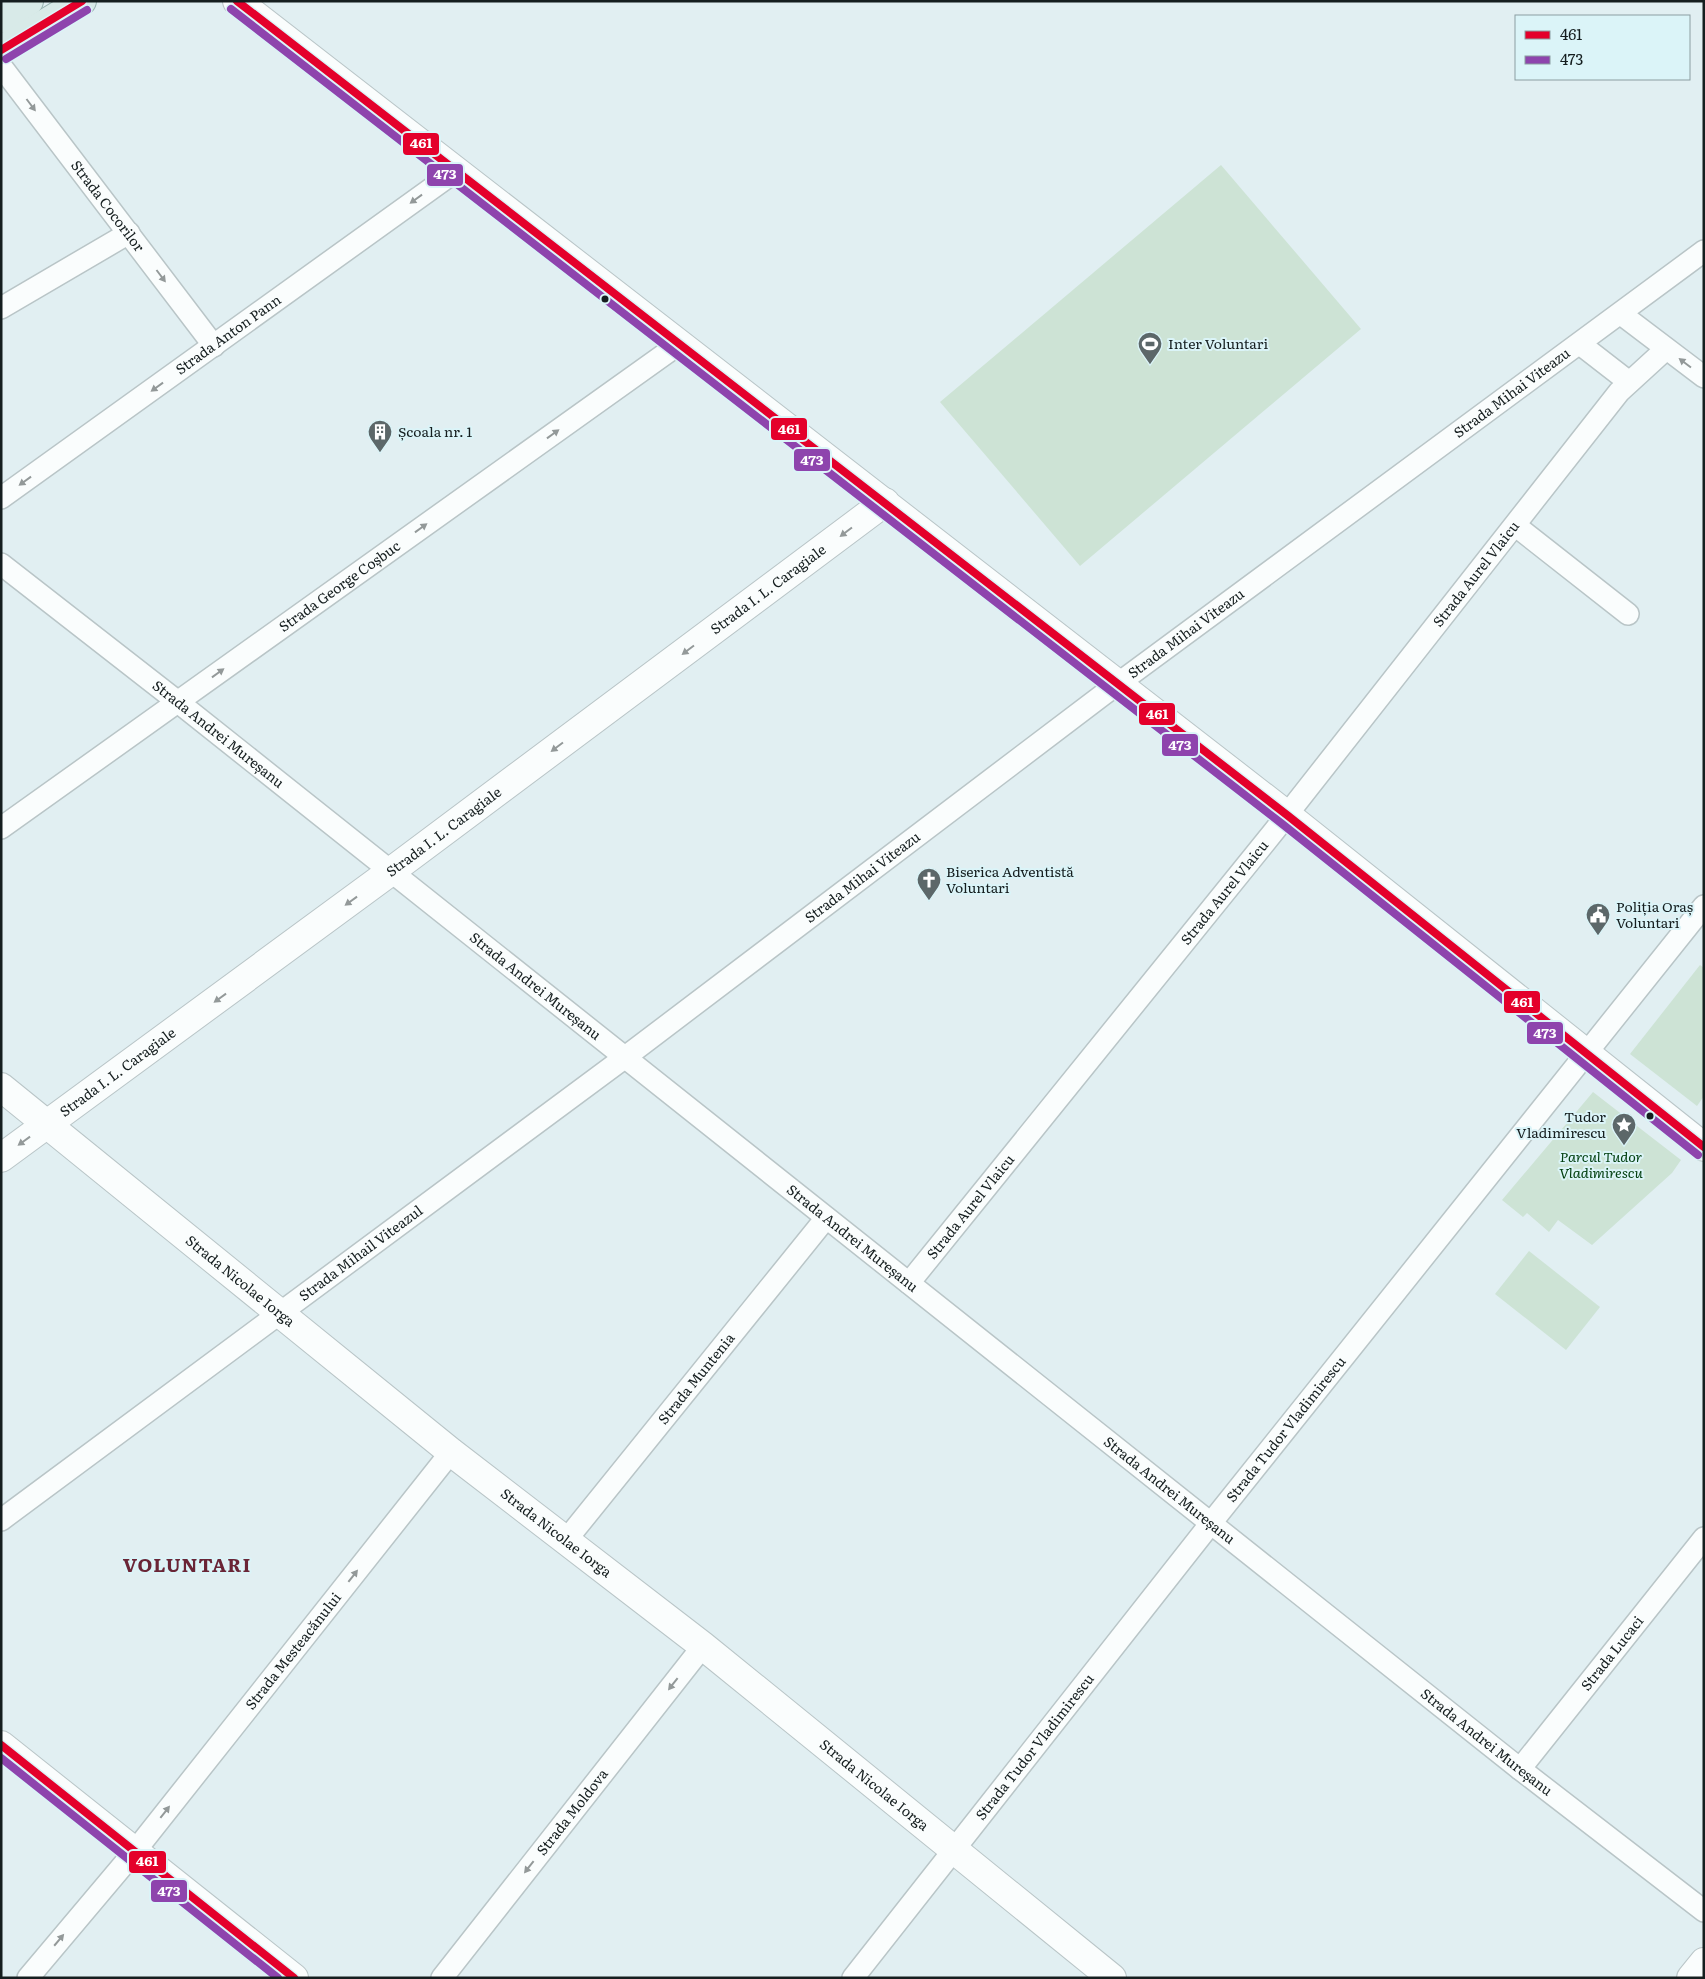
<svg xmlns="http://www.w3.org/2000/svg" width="1705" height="1979" viewBox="0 0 1705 1979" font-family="Literata,serif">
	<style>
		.green { fill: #cde3d5 }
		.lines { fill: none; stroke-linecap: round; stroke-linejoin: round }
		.minor-casing { stroke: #b9c5c7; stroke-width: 24 }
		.tertiary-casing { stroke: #b9c5c7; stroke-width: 30 }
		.secondary-casing { stroke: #b9c5c7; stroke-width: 30 }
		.trunk-casing { stroke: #98b4b1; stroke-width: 30 }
		.minor { stroke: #fafdfd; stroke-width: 21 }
		.tertiary { stroke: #fafdfd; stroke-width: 28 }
		.secondary { stroke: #fafdfd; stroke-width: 28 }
		.trunk { stroke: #d8eae8; stroke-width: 28 }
		.bus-1-casing { stroke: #dbf4f8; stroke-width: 11 }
		.bus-2-casing { stroke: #dbf4f8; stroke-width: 11 }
		.bus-1 { stroke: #e4002b; stroke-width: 8 }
		.bus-2 { stroke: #8e44ad; stroke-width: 8 }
		.oneway { fill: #939999 }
		.bus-dot { fill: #151e1f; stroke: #dbf4f8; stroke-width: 2 }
		.labels { text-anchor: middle; stroke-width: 4; stroke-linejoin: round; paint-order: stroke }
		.street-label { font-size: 14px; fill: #151e1f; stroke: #dbf4f8 }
		.poi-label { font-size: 14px; fill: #151e1f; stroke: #dbf4f8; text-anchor: start }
		.park-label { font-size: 14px; font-style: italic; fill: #024010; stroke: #dbf4f8 }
		.district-label { font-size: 19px; font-weight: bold; letter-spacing: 1px; fill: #6a2536; stroke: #dbf4f8 }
		.line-badge { stroke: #dbf4f8; stroke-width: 2 }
		.badge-label { font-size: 14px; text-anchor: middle; font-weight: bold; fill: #fff }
	</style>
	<rect width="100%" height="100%" fill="#e1eff2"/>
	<g class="green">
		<polygon points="1221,165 1361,329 1080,566 940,402"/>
		<polygon points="1700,965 1704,968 1704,1096 1697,1106 1630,1054"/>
		<polygon points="1593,1092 1681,1160 1672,1173 1592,1245 1558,1220 1549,1232 1527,1213 1523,1217 1502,1200"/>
		<polygon points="1529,1251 1600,1307 1566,1350 1495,1294"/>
	</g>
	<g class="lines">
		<defs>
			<g id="minor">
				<path id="s1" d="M1 66 214 346"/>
				<polyline points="1,308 129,233"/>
				<polyline points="1621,314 1704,377"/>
				<polyline points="1580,344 1629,382"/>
				<path id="s2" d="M1 498 456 171"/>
				<polyline points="1516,526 1628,614"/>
				<path id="s3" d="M1 564 178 702 1520 1769 1704 1911"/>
				<path id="s4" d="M1 828 679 344"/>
				<path id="s5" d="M909 1283 1275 830 1619 392 1666 349"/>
				<path id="s6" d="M1 1520 624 1058 1104 694 1704 251"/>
				<path id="s7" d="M567 1539 826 1218"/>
				<path id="s8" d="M1520 1769 1704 1538"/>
				<path id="s9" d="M28 1978 135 1851 451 1452"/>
				<path id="s10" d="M442 1978 703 1646"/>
				<path id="s11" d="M853 1978 1211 1523 1704 906"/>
			</g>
			<g id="tertiary">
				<polyline points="237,1 1287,815 1704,1147"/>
				<path id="s12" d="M1 1087 451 1452 703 1646 1112 1978"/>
				<path id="s13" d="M1 1158 390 872 885 502"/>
				<polyline points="1,1745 294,1978"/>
			</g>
			<polyline id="secondary" points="1691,1978 1704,1962"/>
			<g id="trunk">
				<polyline points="1,19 29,1"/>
				<polyline points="1,50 82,1"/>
			</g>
		</defs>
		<use href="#minor" class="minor-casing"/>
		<use href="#tertiary" class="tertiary-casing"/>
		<use href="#secondary" class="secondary-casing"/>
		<use href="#trunk" class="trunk-casing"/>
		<use href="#minor" class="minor"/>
		<use href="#tertiary" class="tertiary"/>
		<use href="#secondary" class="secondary"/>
		<use href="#trunk" class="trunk"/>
		<defs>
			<g id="bus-1">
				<polyline points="237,1 1287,815 1704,1147"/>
				<polyline points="1,50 82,1"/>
				<polyline points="1,1745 294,1978"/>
			</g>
			<g id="bus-2">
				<polyline points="231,9 1281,823 1698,1155"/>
				<polyline points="6,59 87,10"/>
				<polyline points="1,1758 278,1978"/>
			</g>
		</defs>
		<use href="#bus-1" class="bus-1-casing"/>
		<use href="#bus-2" class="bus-2-casing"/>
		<use href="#bus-1" class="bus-1"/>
		<use href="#bus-2" class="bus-2"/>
	</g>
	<defs><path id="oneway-solid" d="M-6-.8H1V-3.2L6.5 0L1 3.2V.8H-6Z" transform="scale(1.25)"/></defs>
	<g class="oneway">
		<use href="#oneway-solid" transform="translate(31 105) rotate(53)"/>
		<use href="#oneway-solid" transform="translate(416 199) rotate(144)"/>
		<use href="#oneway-solid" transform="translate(161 276) rotate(53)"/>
		<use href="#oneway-solid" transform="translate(1685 363) rotate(-143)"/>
		<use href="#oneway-solid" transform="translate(157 387) rotate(144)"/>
		<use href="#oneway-solid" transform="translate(553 434) rotate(-36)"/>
		<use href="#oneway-solid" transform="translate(25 481) rotate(144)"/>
		<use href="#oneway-solid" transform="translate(421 528) rotate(-36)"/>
		<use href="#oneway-solid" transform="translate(846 532) rotate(143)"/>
		<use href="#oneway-solid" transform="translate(688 650) rotate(143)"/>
		<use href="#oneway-solid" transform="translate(218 673) rotate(-36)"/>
		<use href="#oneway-solid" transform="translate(557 747) rotate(143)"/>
		<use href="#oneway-solid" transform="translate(351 901) rotate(144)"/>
		<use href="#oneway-solid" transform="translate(220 998) rotate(144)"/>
		<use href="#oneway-solid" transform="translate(24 1141) rotate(144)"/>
		<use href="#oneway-solid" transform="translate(353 1576) rotate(-52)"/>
		<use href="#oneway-solid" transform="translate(673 1684) rotate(128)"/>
		<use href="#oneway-solid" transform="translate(165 1812) rotate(-52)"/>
		<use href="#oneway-solid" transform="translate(529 1867) rotate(128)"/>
		<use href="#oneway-solid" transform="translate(59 1940) rotate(-50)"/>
	</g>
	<defs>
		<symbol id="stadium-pin" viewBox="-11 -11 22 30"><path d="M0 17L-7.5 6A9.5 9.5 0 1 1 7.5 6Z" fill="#5c6769" stroke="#dbf4f8"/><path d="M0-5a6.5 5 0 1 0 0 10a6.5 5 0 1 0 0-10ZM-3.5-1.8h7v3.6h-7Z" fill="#fff"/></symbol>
		<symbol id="building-pin" viewBox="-11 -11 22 30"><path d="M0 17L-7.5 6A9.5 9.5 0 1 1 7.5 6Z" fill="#5c6769" stroke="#dbf4f8"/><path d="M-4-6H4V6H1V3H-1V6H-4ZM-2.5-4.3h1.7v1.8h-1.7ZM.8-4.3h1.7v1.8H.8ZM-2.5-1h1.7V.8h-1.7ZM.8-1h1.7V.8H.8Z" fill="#fff"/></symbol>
		<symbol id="church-pin" viewBox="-11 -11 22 30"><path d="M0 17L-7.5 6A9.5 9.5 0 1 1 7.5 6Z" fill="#5c6769" stroke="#dbf4f8"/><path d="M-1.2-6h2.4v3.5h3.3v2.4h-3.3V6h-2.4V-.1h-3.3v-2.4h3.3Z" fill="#fff"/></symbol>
		<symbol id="civic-pin" viewBox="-11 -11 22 30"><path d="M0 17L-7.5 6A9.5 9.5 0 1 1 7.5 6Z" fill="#5c6769" stroke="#dbf4f8"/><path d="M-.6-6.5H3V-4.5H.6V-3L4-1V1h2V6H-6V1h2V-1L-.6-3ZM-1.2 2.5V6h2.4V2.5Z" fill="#fff"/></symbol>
		<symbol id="sight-pin" viewBox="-11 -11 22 30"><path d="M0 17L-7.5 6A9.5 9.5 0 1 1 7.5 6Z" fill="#5c6769" stroke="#dbf4f8"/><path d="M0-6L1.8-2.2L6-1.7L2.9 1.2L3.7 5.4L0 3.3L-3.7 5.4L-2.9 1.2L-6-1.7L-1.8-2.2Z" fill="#fff"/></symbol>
	</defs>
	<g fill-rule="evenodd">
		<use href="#stadium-pin" x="1136" y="330" width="28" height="38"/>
		<use href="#building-pin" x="366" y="418" width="28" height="38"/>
		<use href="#church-pin" x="915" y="866" width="28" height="38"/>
		<use href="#civic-pin" x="1584" y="901" width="28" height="38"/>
		<use href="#sight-pin" x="1610" y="1111" width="28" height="38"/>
	</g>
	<g class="bus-dot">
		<circle cx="605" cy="299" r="4.5"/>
		<circle cx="1650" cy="1116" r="4.5"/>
	</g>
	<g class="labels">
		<g class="street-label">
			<text dy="5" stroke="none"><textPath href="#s1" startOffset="176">Strada Cocorilor</textPath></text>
			<text dy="5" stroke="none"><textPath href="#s2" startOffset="280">Strada Anton Pann</textPath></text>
			<text dy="5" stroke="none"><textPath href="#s6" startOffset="1885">Strada Mihai Viteazu</textPath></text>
			<text dy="5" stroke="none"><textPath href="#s5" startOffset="908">Strada Aurel Vlaicu</textPath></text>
			<text dy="5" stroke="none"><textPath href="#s4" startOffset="416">Strada George Coșbuc</textPath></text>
			<text dy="5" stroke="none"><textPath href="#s13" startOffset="955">Strada I. L. Caragiale</textPath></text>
			<text dy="5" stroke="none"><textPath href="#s6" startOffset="1480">Strada Mihai Viteazu</textPath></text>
			<text dy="5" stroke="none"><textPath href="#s3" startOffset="276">Strada Andrei Mureșanu</textPath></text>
			<text dy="5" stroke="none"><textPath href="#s13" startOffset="550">Strada I. L. Caragiale</textPath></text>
			<text dy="5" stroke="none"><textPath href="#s6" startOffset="1075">Strada Mihai Viteazu</textPath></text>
			<text dy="5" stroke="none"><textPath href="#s5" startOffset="502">Strada Aurel Vlaicu</textPath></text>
			<text dy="5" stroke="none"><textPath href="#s3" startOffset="681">Strada Andrei Mureșanu</textPath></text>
			<text dy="5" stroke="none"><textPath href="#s13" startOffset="145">Strada I. L. Caragiale</textPath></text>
			<text dy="5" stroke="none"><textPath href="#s5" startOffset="98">Strada Aurel Vlaicu</textPath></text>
			<text dy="5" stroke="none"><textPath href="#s3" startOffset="1086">Strada Andrei Mureșanu</textPath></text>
			<text dy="5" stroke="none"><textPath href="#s6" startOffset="448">Strada Mihail Viteazul</textPath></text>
			<text dy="5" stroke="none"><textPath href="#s12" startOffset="308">Strada Nicolae Iorga</textPath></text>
			<text dy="5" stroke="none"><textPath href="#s7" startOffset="206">Strada Muntenia</textPath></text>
			<text dy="5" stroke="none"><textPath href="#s11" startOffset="699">Strada Tudor Vladimirescu</textPath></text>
			<text dy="5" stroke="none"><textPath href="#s3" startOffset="1491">Strada Andrei Mureșanu</textPath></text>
			<text dy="5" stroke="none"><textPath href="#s12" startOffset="712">Strada Nicolae Iorga</textPath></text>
			<text dy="5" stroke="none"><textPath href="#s9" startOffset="421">Strada Mesteacănului</textPath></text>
			<text dy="5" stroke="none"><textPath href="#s8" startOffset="148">Strada Lucaci</textPath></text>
			<text dy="5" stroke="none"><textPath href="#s3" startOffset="1896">Strada Andrei Mureșanu</textPath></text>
			<text dy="5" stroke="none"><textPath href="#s11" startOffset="294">Strada Tudor Vladimirescu</textPath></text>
			<text dy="5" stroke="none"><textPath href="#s12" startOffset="1118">Strada Nicolae Iorga</textPath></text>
			<text dy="5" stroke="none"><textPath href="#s10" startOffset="211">Strada Moldova</textPath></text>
		</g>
		<g class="poi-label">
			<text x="1168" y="349">Inter Voluntari</text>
			<text x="398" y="437">Școala nr. 1</text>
			<text x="946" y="877">Biserica Adventistă<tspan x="946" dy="16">Voluntari</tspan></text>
			<text x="1616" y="912">Poliția Oraș<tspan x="1616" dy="16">Voluntari</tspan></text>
			<text x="1606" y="1122" text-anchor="end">Tudor<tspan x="1606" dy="16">Vladimirescu</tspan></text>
		</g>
		<g class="park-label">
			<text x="1601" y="1162">Parcul Tudor<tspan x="1601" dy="16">Vladimirescu</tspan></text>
		</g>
		<g class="district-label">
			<text x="187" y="1572">VOLUNTARI</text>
		</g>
	</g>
	<g class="line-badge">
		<rect x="402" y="132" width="38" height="24" rx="5" fill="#e4002b"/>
		<rect x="426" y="163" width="38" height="24" rx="5" fill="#8e44ad"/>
		<rect x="770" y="417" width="38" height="24" rx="5" fill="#e4002b"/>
		<rect x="793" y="448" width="38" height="24" rx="5" fill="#8e44ad"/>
		<rect x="1138" y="702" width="38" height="24" rx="5" fill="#e4002b"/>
		<rect x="1161" y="733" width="38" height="24" rx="5" fill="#8e44ad"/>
		<rect x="1503" y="990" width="38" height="24" rx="5" fill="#e4002b"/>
		<rect x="1526" y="1021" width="38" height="24" rx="5" fill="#8e44ad"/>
		<rect x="128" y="1850" width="39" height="24" rx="5" fill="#e4002b"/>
		<rect x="150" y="1879" width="38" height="24" rx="5" fill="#8e44ad"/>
	</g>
	<g class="badge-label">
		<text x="421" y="148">461</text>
		<text x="445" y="179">473</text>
		<text x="789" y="434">461</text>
		<text x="812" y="465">473</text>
		<text x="1157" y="719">461</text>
		<text x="1180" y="750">473</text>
		<text x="1522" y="1007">461</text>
		<text x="1545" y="1038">473</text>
		<text x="147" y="1866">461</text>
		<text x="169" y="1896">473</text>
	</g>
	<rect width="1705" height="1979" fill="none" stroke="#151e1f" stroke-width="5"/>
	<rect x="1515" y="15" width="175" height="65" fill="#dbf4f8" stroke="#8c9ea1"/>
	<rect x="1525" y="31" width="25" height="8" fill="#e4002b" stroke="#8c9ea1"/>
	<text x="1560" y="40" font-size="15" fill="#151e1f">461</text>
	<rect x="1525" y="56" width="25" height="8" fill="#8e44ad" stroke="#8c9ea1"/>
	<text x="1560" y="65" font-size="15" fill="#151e1f">473</text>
</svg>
